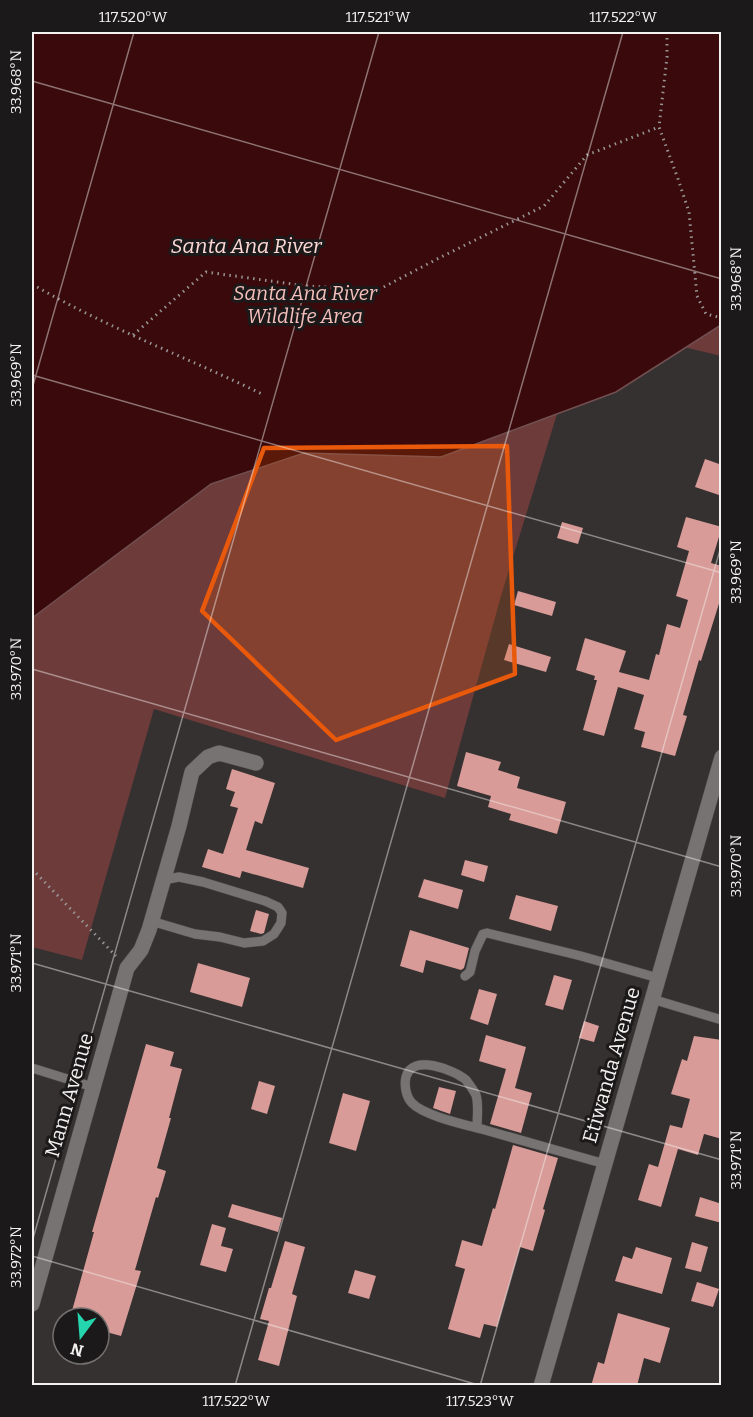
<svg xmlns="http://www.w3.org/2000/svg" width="753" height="1417" viewBox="0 0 753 1417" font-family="Bitter,serif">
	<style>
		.green { fill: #6d3b39 }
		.water { fill: #39090b; stroke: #714f50; stroke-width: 1.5 }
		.building { fill: #d89b97 }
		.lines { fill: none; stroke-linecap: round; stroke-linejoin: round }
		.lane-casing { stroke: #504d4d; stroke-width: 10 }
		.street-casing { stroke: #504d4d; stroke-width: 16 }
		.secondary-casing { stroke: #504d4d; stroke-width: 16 }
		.path { stroke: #999595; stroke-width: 3; stroke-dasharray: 1.5 4.5; stroke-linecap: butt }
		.lane { stroke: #777373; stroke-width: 9 }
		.street { stroke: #777373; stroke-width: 15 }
		.secondary { stroke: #777373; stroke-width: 15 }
		.marked { fill: #e8590c; fill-opacity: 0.2; stroke: #e8590c; stroke-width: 4.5; stroke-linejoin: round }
		.ticks { fill: none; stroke: #f4f1f1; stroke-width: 1.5; stroke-opacity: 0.45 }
		.labels { text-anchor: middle; stroke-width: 6; stroke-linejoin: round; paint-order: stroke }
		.park-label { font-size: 20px; font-style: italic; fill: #f5bfbb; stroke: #1b1919 }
		.street-label { font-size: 20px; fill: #f4f1f1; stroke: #1b1919 }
		.water-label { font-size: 21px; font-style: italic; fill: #fdd8d5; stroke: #1b1919 }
		.neatline { fill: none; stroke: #f4f1f1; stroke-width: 2 }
		.ticks-label { font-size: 15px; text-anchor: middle; fill: #f4f1f1 }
	</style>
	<rect width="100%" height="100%" fill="#353131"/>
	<polygon class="green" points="32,32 721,32 721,356 585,323 501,596 445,798 154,709 82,960 32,947"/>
	<polygon class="water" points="32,32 721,32 721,325 616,392 441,457 304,453 211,484 32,618"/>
	<g class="building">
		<polygon points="705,459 722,465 722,496 695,487"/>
		<polygon points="686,517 722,527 711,563 722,566 722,594 701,661 699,660 683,715 687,716 675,756 641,747 645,732 634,729 644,695 618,687 604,736 583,730 597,680 594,680 595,676 576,670 585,638 626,651 619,672 649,680 656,654 659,655 667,624 680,628 688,600 676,596 689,551 677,547"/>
		<polygon points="562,522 583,528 578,544 557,538"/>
		<polygon points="518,591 556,602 552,616 514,605"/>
		<polygon points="509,644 551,657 546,672 504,660"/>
		<polygon points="466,752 501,762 498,770 520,777 517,788 566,802 557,834 509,820 511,814 488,807 491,796 457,786"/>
		<polygon points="232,769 275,783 262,824 255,821 246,850 309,868 303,888 242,871 240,878 202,867 208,849 223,854 238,808 230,806 235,792 226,789"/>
		<polygon points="465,860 488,866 484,882 461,875"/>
		<polygon points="424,879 463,890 458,909 418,897"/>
		<polygon points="516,895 558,906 551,931 509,919"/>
		<polygon points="256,910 269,914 264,933 261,934 250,931"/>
		<polygon points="410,930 469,948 464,968 461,970 426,960 423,973 400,966"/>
		<polygon points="198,963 250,978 242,1007 190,992"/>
		<polygon points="554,975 572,980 563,1010 545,1005"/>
		<polygon points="479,989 497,994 488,1025 470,1019"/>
		<polygon points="584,1021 599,1026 594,1042 579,1038"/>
		<polygon points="486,1035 526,1047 515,1088 532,1093 521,1133 490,1124 506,1069 479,1061"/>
		<polygon points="694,1036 722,1040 722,1139 704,1134 698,1155 678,1149 661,1207 638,1200 649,1164 658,1167 670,1125 682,1128 690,1099 671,1094 682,1059 687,1061"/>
		<polygon points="146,1044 174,1052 170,1066 182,1069 169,1118 171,1118 157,1168 166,1171 158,1198 156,1197 135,1270 141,1271 121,1336 99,1330 99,1318 70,1318 94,1232 92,1232"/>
		<polygon points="259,1081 275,1086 267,1114 251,1109"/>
		<polygon points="439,1087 456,1091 450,1114 433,1108"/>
		<polygon points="343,1093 370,1101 356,1151 329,1143"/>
		<polygon points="513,1145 558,1158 543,1209 545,1210 533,1251 520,1247 497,1327 484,1324 480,1338 448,1329 465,1269 455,1266 462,1240 482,1246 493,1208 495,1209"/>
		<polygon points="700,1197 722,1204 722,1223 695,1216"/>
		<polygon points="232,1204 282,1218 278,1232 228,1217"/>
		<polygon points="212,1224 226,1228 221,1246 233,1249 226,1272 200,1265"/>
		<polygon points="285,1241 305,1247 292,1294 297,1296 279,1366 258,1360 269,1321 260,1319 269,1288 271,1288"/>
		<polygon points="692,1242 708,1247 701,1272 685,1268"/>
		<polygon points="636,1247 672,1258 662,1294 615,1281 623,1256 632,1259"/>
		<polygon points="355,1270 376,1276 369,1299 348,1293"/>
		<polygon points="697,1282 719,1289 713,1307 691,1301"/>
		<polygon points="618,1313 670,1328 660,1363 644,1358 637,1386 591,1386 598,1362 604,1364"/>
	</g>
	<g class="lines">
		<defs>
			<g id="lane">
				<polyline points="151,921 195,934 220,937 244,943 263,941 274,934 281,923 282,913 278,907 265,901 203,882 179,877 163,880"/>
				<polyline points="465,976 470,972 475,951 483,934 487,933 581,956 658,978"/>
				<polyline points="652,999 722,1020"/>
				<polyline points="32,1068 93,1087"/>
				<path d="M477 1128C477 1118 479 1105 476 1095 474 1091 469 1084 466 1080 454 1070 412 1053 406 1077 404 1085 406 1097 412 1103 424 1116 467 1125 485 1130 525 1141 565 1153 605 1164"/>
			</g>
			<polyline id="street" points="32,1304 127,968 141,950 149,930 179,826 192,772 208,757 219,753 256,763"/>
			<polyline id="secondary" points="541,1386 722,757"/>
		</defs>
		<use href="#lane" class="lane-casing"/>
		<use href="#street" class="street-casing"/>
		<use href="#secondary" class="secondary-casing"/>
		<g class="path">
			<polyline points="667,32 667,57 659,127 678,179 689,212 697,296 706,314 722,318"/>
			<path d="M32 284C105 327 186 357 262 394"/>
			<polyline points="133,335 206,272 306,286 378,290 441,257 544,206 587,155 659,127"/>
			<polyline points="32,869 116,956"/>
		</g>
		<use href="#lane" class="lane"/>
		<use href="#street" class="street"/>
		<use href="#secondary" class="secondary"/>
	</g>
	<path class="marked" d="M507 446 515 674 336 740 202 611 264 448Z"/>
	<path class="ticks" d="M32 81 722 279M32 375 722 573M32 389 134 32M32 669 722 867M32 963 722 1160M32 1242 379 32M32 1256 482 1386M235 1386 623 32M480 1386 722 543"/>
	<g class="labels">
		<g class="park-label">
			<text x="305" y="300">Santa Ana River<tspan x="305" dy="23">Wildlife Area</tspan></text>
		</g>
		<g class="street-label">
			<text transform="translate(611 1065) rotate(-74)" y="7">Etiwanda Avenue</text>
			<text transform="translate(69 1095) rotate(-74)" y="7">Mann Avenue</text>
		</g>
		<g class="water-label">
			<text x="246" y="253">Santa Ana River</text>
		</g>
	</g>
	<rect width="753" height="1417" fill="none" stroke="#1b1919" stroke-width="66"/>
	<g transform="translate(81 1336) rotate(196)"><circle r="28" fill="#1b1919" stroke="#726f6f" stroke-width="1.5"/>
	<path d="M0-4.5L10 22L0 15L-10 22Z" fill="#24d5ae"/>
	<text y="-9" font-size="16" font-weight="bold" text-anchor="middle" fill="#f4f1f1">N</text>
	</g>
	<rect x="33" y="33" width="687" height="1351" class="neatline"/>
	<g class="ticks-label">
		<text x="133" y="22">117.520°W</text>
		<text x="378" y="22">117.521°W</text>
		<text x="623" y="22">117.522°W</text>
		<text transform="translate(16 82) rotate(-90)" y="5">33.968°N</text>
		<text transform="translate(736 279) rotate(-90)" y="5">33.968°N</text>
		<text transform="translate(16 375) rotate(-90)" y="5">33.969°N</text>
		<text transform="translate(736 572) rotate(-90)" y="5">33.969°N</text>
		<text transform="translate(16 669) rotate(-90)" y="5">33.970°N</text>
		<text transform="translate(736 866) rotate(-90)" y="5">33.970°N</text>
		<text transform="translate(16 963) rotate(-90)" y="5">33.971°N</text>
		<text transform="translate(736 1160) rotate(-90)" y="5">33.971°N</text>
		<text transform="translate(16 1257) rotate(-90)" y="5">33.972°N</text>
		<text x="236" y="1406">117.522°W</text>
		<text x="480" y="1406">117.523°W</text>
	</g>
</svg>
